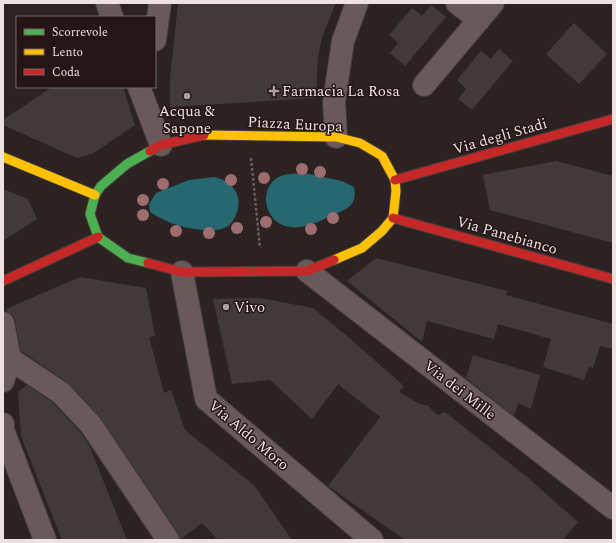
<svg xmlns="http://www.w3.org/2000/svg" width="616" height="543" viewBox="0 0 616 543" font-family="Spectral,serif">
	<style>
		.water { fill: #276770 }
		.building { fill: #423a3a }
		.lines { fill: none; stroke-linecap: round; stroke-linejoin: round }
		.street-casing { stroke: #463e3e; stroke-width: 24 }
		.fast-casing { stroke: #463e3e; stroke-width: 11 }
		.slow-casing { stroke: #463e3e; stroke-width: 11 }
		.jam-casing { stroke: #463e3e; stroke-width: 11 }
		.path { stroke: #685c5c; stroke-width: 2.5; stroke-dasharray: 3 2; stroke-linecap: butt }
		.street { stroke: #6a595a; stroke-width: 22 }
		.fast { stroke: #4caf50; stroke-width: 9 }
		.slow { stroke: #ffc107; stroke-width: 9 }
		.jam { stroke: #c62828; stroke-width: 9 }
		.tree { fill: #9e6d70 }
		.poi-dot { fill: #aa9e9e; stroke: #261516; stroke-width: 1.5 }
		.labels { text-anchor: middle; stroke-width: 3; stroke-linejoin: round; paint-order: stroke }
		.poi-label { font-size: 15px; fill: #eee1e1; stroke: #261516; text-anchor: start }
		.street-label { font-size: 15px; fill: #eee1e1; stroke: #261516 }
	</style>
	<rect width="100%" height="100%" fill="#2c2222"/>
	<g class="water">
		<path d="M305 173 342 181 354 187C357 205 349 208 335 214 323 220 305 229 291 227 263 225 257 185 281 176 288 173 297 174 305 173Z"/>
		<path d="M214 177C231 180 243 194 237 212 235 219 230 226 224 228 220 230 215 230 212 230 190 231 168 224 150 212L149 204 156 193 189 180Z"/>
	</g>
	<g class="building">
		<polygon points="178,3 336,3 322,37 318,58 316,98 170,107 170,79"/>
		<polygon points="431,5 446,17 405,66 390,53 398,43 389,35 412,8 422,16"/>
		<polygon points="574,23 607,54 579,84 546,54"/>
		<polygon points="499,49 513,61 472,110 458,99 466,89 457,80 481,51 491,59"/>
		<polygon points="52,87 123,87 135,125 92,154 77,158 3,125 3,120"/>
		<polygon points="556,161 613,176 613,243 490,210 483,175"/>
		<polygon points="3,189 28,199 37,219 3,241"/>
		<polygon points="376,258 507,291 506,295 613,324 613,349 600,346 593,368 589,367 584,380 543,367 551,339 498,324 494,339 427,321 422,342 347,281"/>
		<polygon points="80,277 146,288 155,336 149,337 164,393 171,390 185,430 254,485 292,540 218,540 202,523 180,540 178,533 100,417 68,383 21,351 15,320 13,315 7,311 6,309"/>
		<polygon points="260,298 313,308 347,336 404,386 399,392 422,405 427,405 438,415 445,412 527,477 578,522 563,540 405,540 328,486 380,417 338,384 312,419 270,380 232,384 213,299"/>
		<polygon points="473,355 540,375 531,409 518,403 514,416 466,378"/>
		<polygon points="27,385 53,403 81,433 89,445 127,540 62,540 21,436 18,392"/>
	</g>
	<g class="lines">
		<defs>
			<g id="street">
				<polyline points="107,3 112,17"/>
				<polyline points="457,3 479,20"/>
				<polyline points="155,40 160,3"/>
				<polyline points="424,85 493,3"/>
				<polyline points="139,87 161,145"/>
				<polyline points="336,137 334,102 343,41 357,3"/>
				<polyline points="307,271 613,508"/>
				<polyline points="182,272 206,399 372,540"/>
				<polyline points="3,323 10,359 3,381"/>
				<polyline points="10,359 61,393 91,425 168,540"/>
				<polyline points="3,424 3,430 45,540"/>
			</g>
			<polyline id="fast" points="148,263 128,258 98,237 90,214 95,195 101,186 127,164 150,151"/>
			<g id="slow">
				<polyline points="204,135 336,137 360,143 382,156 395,180 396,191 393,218 382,231 362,248 334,260"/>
				<polyline points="3,157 95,195"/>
			</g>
			<g id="jam">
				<polyline points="150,151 161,145 204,135"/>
				<polyline points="395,180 613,119"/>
				<polyline points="393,218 613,279"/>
				<polyline points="148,263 182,272 307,271 334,260"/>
				<polyline points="3,281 98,237"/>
			</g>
		</defs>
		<use href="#street" class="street-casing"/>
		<use href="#fast" class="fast-casing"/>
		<use href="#slow" class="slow-casing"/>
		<use href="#jam" class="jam-casing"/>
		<polyline class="path" points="251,158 260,248"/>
		<use href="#street" class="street"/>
		<use href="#fast" class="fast"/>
		<use href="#slow" class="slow"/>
		<use href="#jam" class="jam"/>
	</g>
	<g class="tree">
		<circle cx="302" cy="169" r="6"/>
		<circle cx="320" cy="172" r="6"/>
		<circle cx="264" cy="178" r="6"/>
		<circle cx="231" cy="180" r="6"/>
		<circle cx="163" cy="184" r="6"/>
		<circle cx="143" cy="200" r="6"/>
		<circle cx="143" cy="215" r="6"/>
		<circle cx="333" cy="218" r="6"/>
		<circle cx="266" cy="222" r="6"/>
		<circle cx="237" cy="228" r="6"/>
		<circle cx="311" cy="229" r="6"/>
		<circle cx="176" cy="231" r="6"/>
		<circle cx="209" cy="233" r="6"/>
	</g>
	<g class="poi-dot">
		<path d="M272 85h4v4h4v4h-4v4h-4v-4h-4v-4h4z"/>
		<circle cx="187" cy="96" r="4"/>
		<circle cx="226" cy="307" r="4"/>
	</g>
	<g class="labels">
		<g class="poi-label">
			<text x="282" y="96">Farmacia La Rosa</text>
			<text x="187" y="116" text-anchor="middle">Acqua &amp;<tspan x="187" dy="17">Sapone</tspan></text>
			<text x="234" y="312">Vivo</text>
		</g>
		<g class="street-label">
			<text transform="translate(295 124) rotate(3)" y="5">Piazza Europa</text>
			<text transform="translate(500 136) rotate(-16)" y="5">Via degli Stadi</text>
			<text transform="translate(507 235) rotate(16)" y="5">Via Panebianco</text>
			<text transform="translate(460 390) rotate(38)" y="5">Via dei Mille</text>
			<text transform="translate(249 435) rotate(40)" y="5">Via Aldo Moro</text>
		</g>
	</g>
	<rect width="616" height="543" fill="none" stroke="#eee1e1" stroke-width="8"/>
	<rect x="16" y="16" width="140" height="72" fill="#261516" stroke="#766767"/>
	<rect x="24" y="29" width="20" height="6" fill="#4caf50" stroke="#766767"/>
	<text x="52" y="36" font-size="12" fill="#eee1e1">Scorrevole</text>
	<rect x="24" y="49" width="20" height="6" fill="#ffc107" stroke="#766767"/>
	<text x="52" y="56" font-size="12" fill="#eee1e1">Lento</text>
	<rect x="24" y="69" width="20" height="6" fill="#c62828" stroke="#766767"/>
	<text x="52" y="76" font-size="12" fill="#eee1e1">Coda</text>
</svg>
